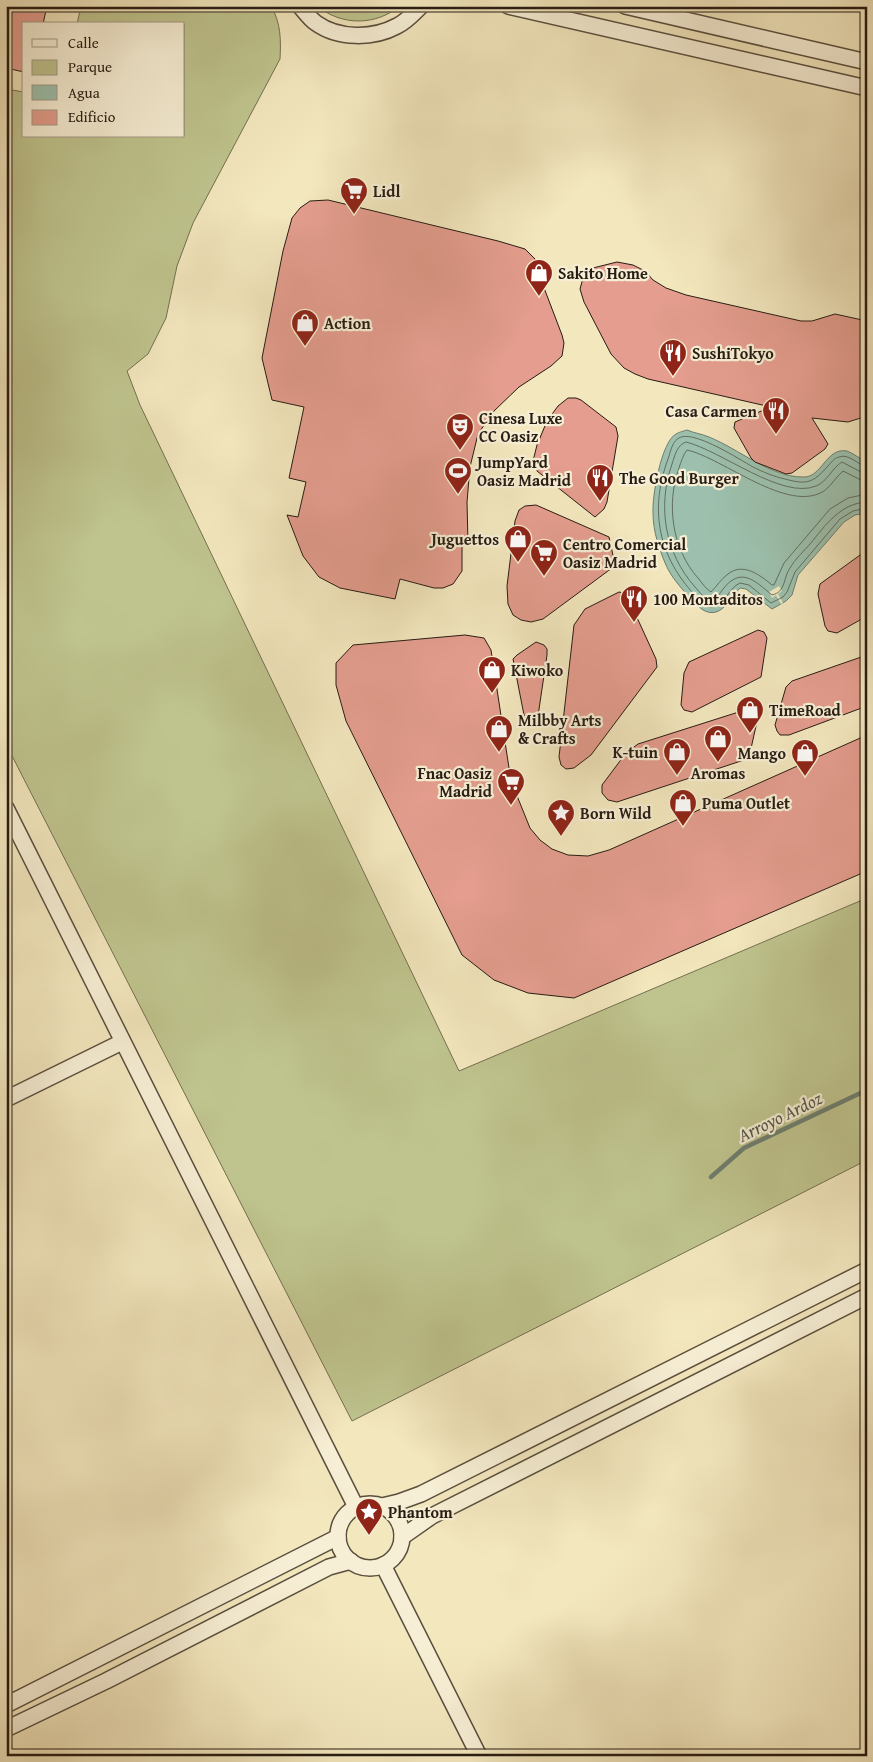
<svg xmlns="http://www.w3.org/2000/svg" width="873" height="1762" viewBox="0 0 873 1762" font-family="'Gentium Book Plus',serif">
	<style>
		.green { fill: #bfc48e; stroke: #737050 }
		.water { fill: #9cc0ad; stroke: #6d7e6f }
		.pier { fill: #f3e7be }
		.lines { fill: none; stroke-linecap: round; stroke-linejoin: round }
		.shore { stroke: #626e60; stroke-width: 1 }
		.stream { stroke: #6d7e6f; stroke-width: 4.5 }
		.building { fill: #e49d8e; stroke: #271c13 }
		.minor-casing { stroke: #5a4f3e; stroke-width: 18 }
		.minor { stroke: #f7efd5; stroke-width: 15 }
		.labels { text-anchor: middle; stroke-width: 4.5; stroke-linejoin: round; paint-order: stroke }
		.poi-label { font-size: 16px; font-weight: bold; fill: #271c13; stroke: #f7efd5; text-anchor: start }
		.water-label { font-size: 18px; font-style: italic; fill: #505549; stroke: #f7efd5 }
	</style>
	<rect width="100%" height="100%" fill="#f3e7be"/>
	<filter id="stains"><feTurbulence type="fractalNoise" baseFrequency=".004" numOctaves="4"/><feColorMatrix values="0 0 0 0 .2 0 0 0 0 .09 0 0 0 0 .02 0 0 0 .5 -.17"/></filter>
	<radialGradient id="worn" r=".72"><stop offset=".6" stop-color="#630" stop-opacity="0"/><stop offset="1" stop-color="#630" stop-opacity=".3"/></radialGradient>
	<g class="green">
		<path d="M81 6H271C281 23 281 40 280 59L193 223 177 266 166 318 148 354 127 371 140 405 459 1071 867 898V1160L352 1421 6 744V89L24 92V136H184V24H77Z"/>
		<path d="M317 6H400C375 26 342 26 317 6Z"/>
	</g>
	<path class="water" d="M687 430C694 433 702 434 709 437 739 449 770 477 803 477 822 478 826 447 847 451 853 453 860 459 867 462V513L855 515 844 522 798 575 792 595 786 601 772 609 746 589 740 588C733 595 725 610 716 612 705 615 698 606 691 599 682 589 671 577 666 565 659 549 653 531 653 513 652 497 661 442 676 434 679 432 684 431 687 430Z"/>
	<polygon class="pier" points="779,586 782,591 778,594 783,603 781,604 776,595 772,598 769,592"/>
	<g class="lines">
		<g class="shore">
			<path d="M867 466C857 465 849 453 839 457 834 458 831 463 828 466 813 483 807 485 785 479 775 477 763 472 753 467 739 459 697 432 681 437 672 440 671 451 668 459 650 507 657 553 692 592 698 599 703 608 712 607 725 606 728 588 740 583L749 585 771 603 783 597 787 592 795 572 840 519 853 511 867 508"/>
			<path d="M867 473 861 472 842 462C832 468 827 482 816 486 782 500 722 451 686 442 677 445 675 455 672 464 657 507 665 553 695 587 700 592 705 601 713 601 718 598 719 594 723 589 741 566 755 581 772 595 786 592 783 578 790 568 795 559 803 552 810 544 825 526 840 503 867 502"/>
			<path d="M867 480 859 479 843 471C836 477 831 486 824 491 788 514 723 458 687 450 683 455 681 462 679 468 666 504 672 549 698 578 702 583 706 589 711 592 717 586 721 579 728 574 743 562 760 575 772 585H774L784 563 830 509 848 498 867 494"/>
		</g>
		<polyline class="stream" points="711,1177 744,1148 867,1090"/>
	</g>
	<g class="building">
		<polygon points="6,6 47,6 43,24 24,24 24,72 6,68"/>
		<polygon points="328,200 498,241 525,249 535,259 541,280 562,335 564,343 562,356 551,366 519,387 494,411 478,434 470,467 467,502 468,543 462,544 462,571 453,584 443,588 434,588 400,579 395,599 340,588 319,577 303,556 287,515 298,517 306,482 289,478 304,407 272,400 262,358 283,251 292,218 300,208 310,201"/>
		<polygon points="617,262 633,265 645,271 653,280 666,288 686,295 801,321 812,321 835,314 867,321 867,416 848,422 812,418 828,444 825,449 792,473 786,474 755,462 751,458 734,428 735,422 771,407 648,379 635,374 624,368 611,354 584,302 580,289 583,278 589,269"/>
		<polygon points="568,398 576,398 581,400 616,427 618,436 607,502 604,509 595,517 537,471 533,461 537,445 547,421 558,406"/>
		<polygon points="536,505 609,537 614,560 612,568 543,619 531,622 521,620 513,615 508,604 507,586 515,521 519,510 525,506"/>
		<polygon points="867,550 867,616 837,633 828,631 825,626 818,594 820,584"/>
		<polygon points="619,592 624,593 628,598 656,659 657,667 591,755 574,768 566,769 561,765 559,757 574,625 585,609"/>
		<polygon points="758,630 764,632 767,638 761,677 692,712 684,710 681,705 684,673 689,662"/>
		<polygon points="465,635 484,638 491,650 511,781 530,828 540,840 552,849 568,855 588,856 609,850 867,735 867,871 574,998 528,993 494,980 462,955 346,721 336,685 336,663 353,645"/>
		<polygon points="536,642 544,645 547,649 547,655 538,716 534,719 527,719 524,715 513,659 517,655"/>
		<polygon points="867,655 867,706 789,735 780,735 777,731 775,725 786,687 792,681"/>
		<polygon points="745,710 755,711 758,717 750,753 744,760 617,802 608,800 602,793 602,785 626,753 638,744"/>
	</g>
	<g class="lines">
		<defs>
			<g id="minor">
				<path d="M300 6C305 12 310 19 316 23 338 39 373 39 397 26 406 22 414 13 421 6"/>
				<polyline points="508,6 867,88"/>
				<polyline points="625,6 867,62"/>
				<polyline points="6,808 356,1507"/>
				<polyline points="6,1099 122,1042"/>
				<circle cx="370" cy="1536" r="32"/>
				<polyline points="382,1506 399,1502 421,1494 867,1270"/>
				<polyline points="402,1537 432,1516 867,1296"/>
				<polyline points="383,1565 479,1756"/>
				<polyline points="6,1705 338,1537"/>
				<polyline points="6,1729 106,1681 329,1567 351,1561"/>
			</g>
		</defs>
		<use href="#minor" class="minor-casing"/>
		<use href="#minor" class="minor"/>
	</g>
	<defs>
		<symbol id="supermarket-pin" viewBox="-11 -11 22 30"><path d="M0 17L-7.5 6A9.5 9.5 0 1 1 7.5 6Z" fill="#8f2418" stroke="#f7efd5"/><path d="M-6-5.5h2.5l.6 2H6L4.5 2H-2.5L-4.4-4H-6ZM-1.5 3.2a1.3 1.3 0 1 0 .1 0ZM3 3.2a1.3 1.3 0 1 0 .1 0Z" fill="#fff"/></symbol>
		<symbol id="shop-pin" viewBox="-11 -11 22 30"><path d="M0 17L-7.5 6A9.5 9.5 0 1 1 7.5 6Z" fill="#8f2418" stroke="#f7efd5"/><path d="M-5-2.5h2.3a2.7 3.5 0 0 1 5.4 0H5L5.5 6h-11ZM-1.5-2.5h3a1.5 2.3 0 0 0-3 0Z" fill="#fff"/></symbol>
		<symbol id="restaurant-pin" viewBox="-11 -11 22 30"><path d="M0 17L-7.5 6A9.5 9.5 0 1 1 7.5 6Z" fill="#8f2418" stroke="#f7efd5"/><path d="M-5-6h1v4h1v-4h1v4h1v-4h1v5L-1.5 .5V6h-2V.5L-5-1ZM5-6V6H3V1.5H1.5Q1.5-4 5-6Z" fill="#fff"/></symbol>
		<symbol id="theatre-pin" viewBox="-11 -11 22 30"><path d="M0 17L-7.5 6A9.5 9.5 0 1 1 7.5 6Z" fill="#8f2418" stroke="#f7efd5"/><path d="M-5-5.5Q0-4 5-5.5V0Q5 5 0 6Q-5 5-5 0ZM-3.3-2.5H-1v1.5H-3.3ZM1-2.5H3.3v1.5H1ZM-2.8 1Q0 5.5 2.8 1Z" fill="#fff"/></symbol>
		<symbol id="stadium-pin" viewBox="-11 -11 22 30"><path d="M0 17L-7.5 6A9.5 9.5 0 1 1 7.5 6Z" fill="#8f2418" stroke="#f7efd5"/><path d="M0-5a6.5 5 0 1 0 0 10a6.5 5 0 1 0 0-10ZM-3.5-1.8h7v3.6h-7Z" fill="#fff"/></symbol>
		<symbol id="sight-pin" viewBox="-11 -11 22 30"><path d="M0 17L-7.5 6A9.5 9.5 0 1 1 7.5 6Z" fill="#8f2418" stroke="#f7efd5"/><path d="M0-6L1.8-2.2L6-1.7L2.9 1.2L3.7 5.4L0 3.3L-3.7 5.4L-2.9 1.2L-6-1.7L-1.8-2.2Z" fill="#fff"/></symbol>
	</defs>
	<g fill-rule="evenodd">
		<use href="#supermarket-pin" x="338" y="175" width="32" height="43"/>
		<use href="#shop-pin" x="523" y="257" width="32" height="43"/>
		<use href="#shop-pin" x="289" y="307" width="32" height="43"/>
		<use href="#restaurant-pin" x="657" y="337" width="32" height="43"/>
		<use href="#restaurant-pin" x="760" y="395" width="32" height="43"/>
		<use href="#theatre-pin" x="444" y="411" width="32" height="43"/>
		<use href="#stadium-pin" x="442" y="455" width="32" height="43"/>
		<use href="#restaurant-pin" x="584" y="462" width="32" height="43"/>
		<use href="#shop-pin" x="502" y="523" width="32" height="43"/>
		<use href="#supermarket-pin" x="528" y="537" width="32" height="43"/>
		<use href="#restaurant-pin" x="618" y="583" width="32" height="43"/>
		<use href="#shop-pin" x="476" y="654" width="32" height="43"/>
		<use href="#shop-pin" x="734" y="694" width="32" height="43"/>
		<use href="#shop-pin" x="483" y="713" width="32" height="43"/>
		<use href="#shop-pin" x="702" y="723" width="32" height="43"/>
		<use href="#shop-pin" x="661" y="736" width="32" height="43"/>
		<use href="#shop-pin" x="789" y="737" width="32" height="43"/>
		<use href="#supermarket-pin" x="495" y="766" width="32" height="43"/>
		<use href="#shop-pin" x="667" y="787" width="32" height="43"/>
		<use href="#sight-pin" x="545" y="797" width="32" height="43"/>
		<use href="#sight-pin" x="353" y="1496" width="32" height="43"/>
	</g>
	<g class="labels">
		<g class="poi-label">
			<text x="373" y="197">Lidl</text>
			<text x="558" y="279">Sakito Home</text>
			<text x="324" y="329">Action</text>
			<text x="692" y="359">SushiTokyo</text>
			<text x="757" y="417" text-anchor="end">Casa Carmen</text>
			<text x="479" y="424">Cinesa Luxe<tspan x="479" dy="18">CC Oasiz</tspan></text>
			<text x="477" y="468">JumpYard<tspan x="477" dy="18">Oasiz Madrid</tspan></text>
			<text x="619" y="484">The Good Burger</text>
			<text x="499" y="545" text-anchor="end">Juguettos</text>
			<text x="563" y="550">Centro Comercial<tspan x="563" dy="18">Oasiz Madrid</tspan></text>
			<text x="653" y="605">100 Montaditos</text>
			<text x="511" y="676">Kiwoko</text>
			<text x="769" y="716">TimeRoad</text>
			<text x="518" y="726">Milbby Arts<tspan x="518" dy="18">&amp; Crafts</tspan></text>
			<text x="658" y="758" text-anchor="end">K-tuin</text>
			<text x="786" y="759" text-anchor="end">Mango</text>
			<text x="492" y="779" text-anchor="end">Fnac Oasiz<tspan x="492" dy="18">Madrid</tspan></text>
			<text x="718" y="779" text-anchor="middle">Aromas</text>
			<text x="702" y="809">Puma Outlet</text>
			<text x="580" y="819">Born Wild</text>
			<text x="388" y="1518">Phantom</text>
		</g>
		<g class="water-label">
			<text transform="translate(780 1117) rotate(-26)" y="6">Arroyo Ardoz</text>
		</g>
	</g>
	<rect width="873" height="1762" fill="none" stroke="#f3e7be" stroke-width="25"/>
	<rect x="8" y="8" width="858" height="1747" fill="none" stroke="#271c13" stroke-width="2.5"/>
	<rect x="12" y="12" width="848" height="1737" fill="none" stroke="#271c13"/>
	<rect x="22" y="22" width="162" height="115" fill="#f7efd5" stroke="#a49b87"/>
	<rect x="32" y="39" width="25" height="8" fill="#f7efd5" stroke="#a49b87"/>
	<text x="68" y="48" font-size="15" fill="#271c13">Calle</text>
	<rect x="32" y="60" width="25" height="15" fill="#bfc48e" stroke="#a49b87"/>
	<text x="68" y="72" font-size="15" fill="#271c13">Parque</text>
	<rect x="32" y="85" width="25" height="15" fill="#9cc0ad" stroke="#a49b87"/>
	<text x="68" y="98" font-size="15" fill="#271c13">Agua</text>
	<rect x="32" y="110" width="25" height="15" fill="#e49d8e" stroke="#a49b87"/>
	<text x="68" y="122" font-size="15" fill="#271c13">Edificio</text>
	<rect width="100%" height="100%" filter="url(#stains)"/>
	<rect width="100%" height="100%" fill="url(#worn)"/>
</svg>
